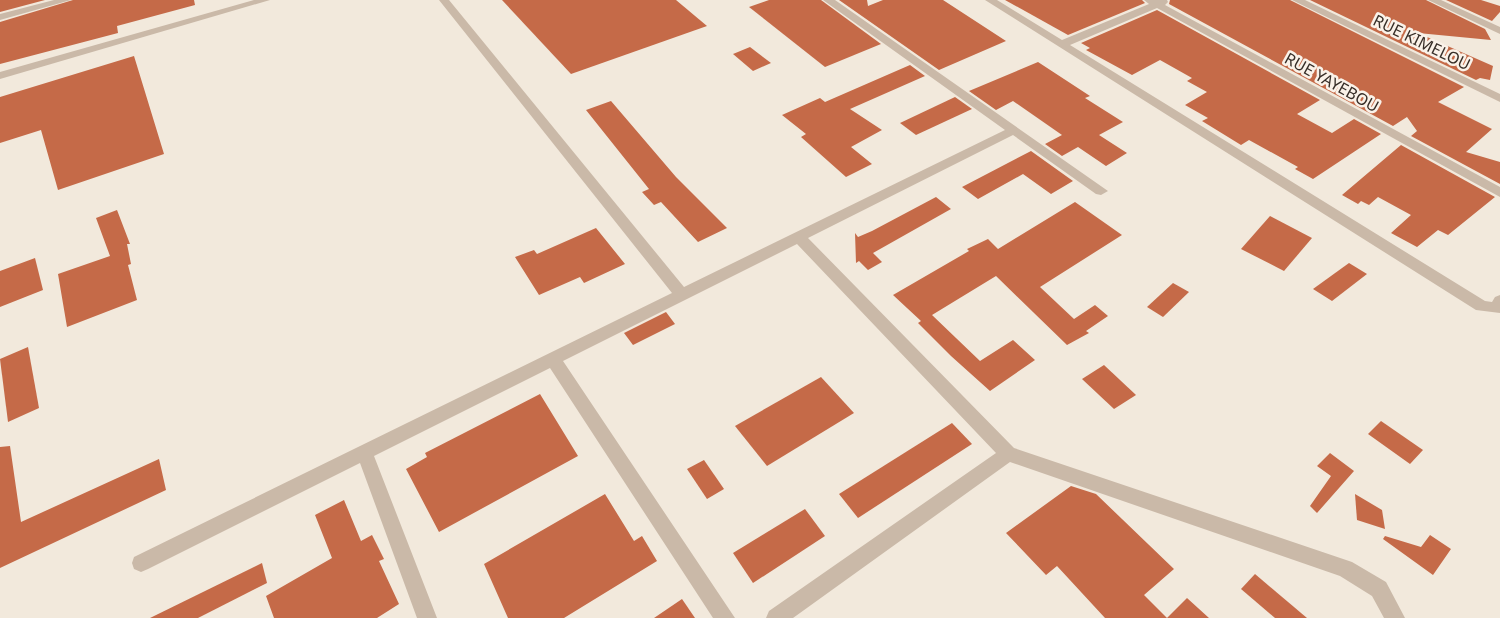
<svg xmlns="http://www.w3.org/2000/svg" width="1500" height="618" viewBox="0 0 1500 618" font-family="'Noto Sans',sans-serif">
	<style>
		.building { fill: #c56a48 }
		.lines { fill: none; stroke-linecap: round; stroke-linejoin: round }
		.minor { fill: #cab9a8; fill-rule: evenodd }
		.labels { text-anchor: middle; stroke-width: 5; stroke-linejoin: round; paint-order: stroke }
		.far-street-label { font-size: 16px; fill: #372e28; stroke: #faf2e9 }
	</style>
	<rect width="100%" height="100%" fill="#f2e9dc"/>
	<g class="building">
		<polygon points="0,0 45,0 0,12"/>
		<polygon points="73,0 194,0 195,5 117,26 118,33 0,64 0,22"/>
		<polygon points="502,0 676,0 707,26 571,74"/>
		<polygon points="769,0 821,0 881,44 825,67 749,7"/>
		<polygon points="839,0 867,0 868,6 883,0 943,0 1006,41 939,70"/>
		<polygon points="1005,0 1142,0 1145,3 1068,35"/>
		<polygon points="1170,0 1290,0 1464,87 1438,102 1492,129 1466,152 1500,162 1500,184 1411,136 1417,131 1407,117 1393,126 1169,4"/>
		<polygon points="1310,0 1426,0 1485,29 1491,40 1418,33 1493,66 1490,80 1480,78 1476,80"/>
		<polygon points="1446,0 1481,0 1500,6 1500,12 1492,21"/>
		<polygon points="1157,10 1320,100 1297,114 1332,133 1354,119 1381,134 1313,179 1295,169 1298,167 1249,140 1241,145 1202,121 1208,118 1185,105 1207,92 1187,81 1192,78 1160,60 1132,75 1086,50 1090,48 1081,43"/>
		<polygon points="750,47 771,63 753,71 733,54"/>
		<polygon points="134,56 164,154 58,190 41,130 0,143 0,97"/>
		<polygon points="1038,62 1090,96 1085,98 1123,122 1099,135 1127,153 1106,166 1078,147 1062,156 1045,144 1062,135 1013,101 996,110 969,91"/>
		<polygon points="910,65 925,76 850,109 882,130 851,147 872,164 846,177 801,137 806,134 782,115 820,98 825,102"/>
		<polygon points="955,97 972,109 916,135 900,123"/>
		<polygon points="611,101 676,177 727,228 698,242 661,202 654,205 642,192 649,189 586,110"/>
		<polygon points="1401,145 1495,197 1448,235 1438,230 1417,247 1391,233 1411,215 1378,197 1369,205 1361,201 1358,204 1342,195"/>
		<polygon points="1031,151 1073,181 1051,194 1023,174 978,199 962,187"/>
		<polygon points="936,197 951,209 873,253 882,262 868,270 859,261 856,263 855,233 858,237 872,231"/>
		<polygon points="1075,202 1122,235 1040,287 1074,319 1095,305 1108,316 1086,331 1089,333 1067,345 996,276 932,315 980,361 1013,340 1035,360 990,391 951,356 918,323 921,321 893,295 969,251 967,249 988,239 998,249"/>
		<polygon points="117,210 130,244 127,244 131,264 128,265 137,300 67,327 58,274 110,256 96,218"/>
		<polygon points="1270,216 1312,238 1284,271 1241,249"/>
		<polygon points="596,228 625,264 584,283 580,277 539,295 515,257 534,250 537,254"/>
		<polygon points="35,258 43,290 0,307 0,271"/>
		<polygon points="1349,263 1367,274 1332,301 1313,289"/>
		<polygon points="1173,283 1189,292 1163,317 1147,307"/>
		<polygon points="666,312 675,324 633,345 624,333"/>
		<polygon points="28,347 39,408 8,422 0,359"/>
		<polygon points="1104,365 1136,395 1114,409 1082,379"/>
		<polygon points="821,377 854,413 767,466 735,426"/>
		<polygon points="540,394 578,456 439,532 406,469 427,457 425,453"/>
		<polygon points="1381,421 1423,450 1410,464 1368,434"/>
		<polygon points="952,423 972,444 858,518 839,494"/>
		<polygon points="10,446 21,522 159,459 166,490 0,568 0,447"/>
		<polygon points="1330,453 1354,471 1317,513 1310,506 1331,476 1317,466"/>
		<polygon points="704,460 724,489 707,499 687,469"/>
		<polygon points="1071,486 1096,494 1174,569 1144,595 1167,618 1187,598 1209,618 1105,618 1057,566 1046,575 1006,533"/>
		<polygon points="605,494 634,541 642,536 657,561 564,618 508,618 484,564"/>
		<polygon points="1355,494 1382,510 1385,529 1357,520"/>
		<polygon points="344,500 361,541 372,535 384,559 379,561 399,604 377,618 274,618 266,596 332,558 315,515"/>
		<polygon points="805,509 825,536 753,583 733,553"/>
		<polygon points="1430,535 1451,549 1433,575 1383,539 1385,536 1421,547"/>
		<polygon points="262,563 267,583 198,618 150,618"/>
		<polygon points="1255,574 1307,618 1275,618 1241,589"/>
		<polygon points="682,599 695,618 654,618"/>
	</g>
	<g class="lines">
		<g class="minor">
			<polygon points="54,0 71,0 0,20 0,14"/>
			<polygon points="254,0 270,0 0,79 0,72"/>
			<polygon points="439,0 449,0 684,287 1005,130 823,0 835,0 1108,191 1101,195 1096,194 1013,135 808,238 1014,448 1352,562 1386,582 1405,618 1384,618 1372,596 1340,576 1010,462 793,618 766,618 769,611 996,453 797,244 563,361 735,618 713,618 550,368 374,456 437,618 417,618 360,463 148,569 141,572 134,569 132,563 134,557 672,293"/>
			<polygon points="985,0 997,0 1062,40 1149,4 1144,0 1167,0 1168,2 1165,5 1500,187 1500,197 1157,8 1070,45 1485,301 1492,302 1495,297 1500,295 1500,313 1476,310"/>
			<polygon points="1292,0 1305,0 1500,94 1500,102"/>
			<polygon points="1428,0 1441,0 1500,27 1500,34"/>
		</g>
	</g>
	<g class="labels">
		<g class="far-street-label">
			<text transform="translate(1422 42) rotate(26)" y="6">RUE KIMELOU</text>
			<text transform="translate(1332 82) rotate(29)" y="6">RUE YAYEBOU</text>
		</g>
	</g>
</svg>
